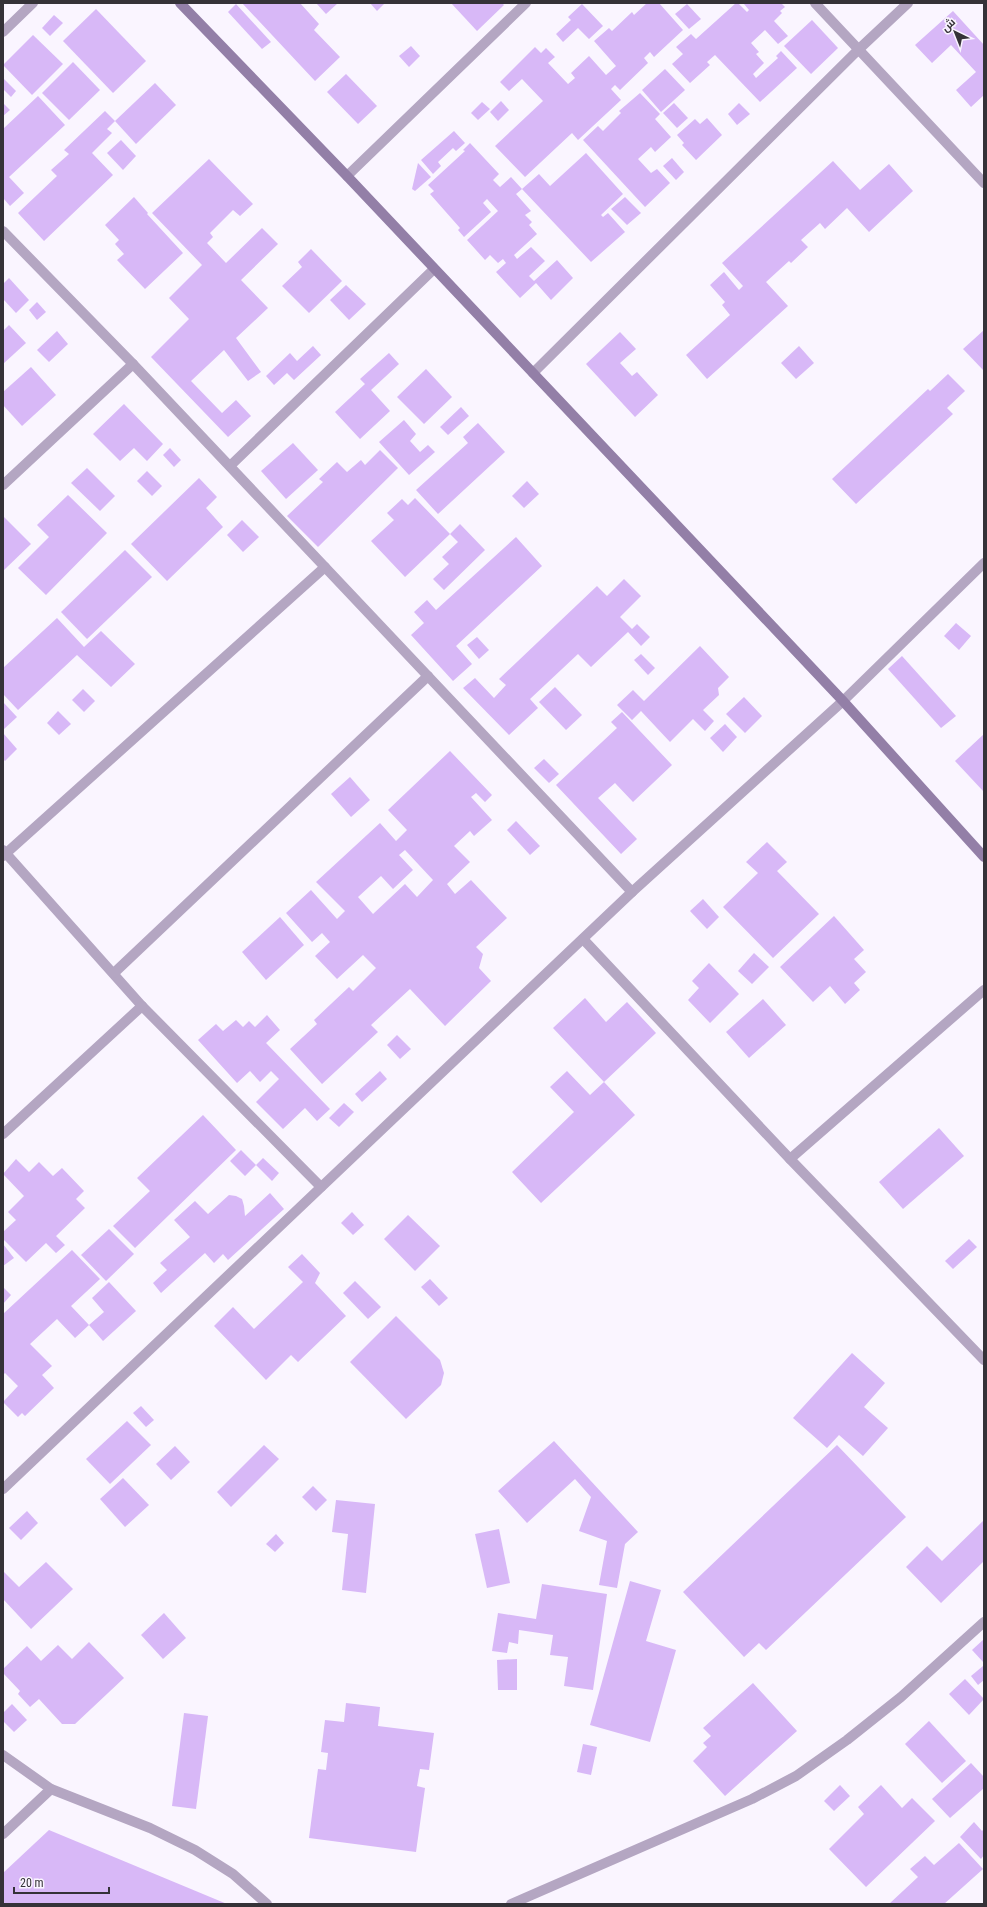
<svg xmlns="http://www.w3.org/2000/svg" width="987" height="1907" viewBox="0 0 987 1907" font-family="'Roboto Condensed',Cairo,sans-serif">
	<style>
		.building { fill: #d8b8f7; fill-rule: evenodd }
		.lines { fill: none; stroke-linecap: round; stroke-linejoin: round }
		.street { stroke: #b4a6c2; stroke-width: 10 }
		.secondary { stroke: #937fa7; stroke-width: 10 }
	</style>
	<rect width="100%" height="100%" fill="#faf5ff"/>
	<g class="building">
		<polygon points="242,3 300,3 319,24 314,30 340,57 315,81"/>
		<polygon points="316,3 338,3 326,14"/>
		<polygon points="370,3 385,3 377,11"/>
		<polygon points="451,3 502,3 504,5 477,31"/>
		<polygon points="647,3 659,3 683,30 654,57 650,52 644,58 648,63 620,90 615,85 611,89 621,100 578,140 572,133 525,177 495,146 543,101 522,79 509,91 500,82 535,47 541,53 546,48 555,57 548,63 568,84 575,78 571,73 589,56 606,75 616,66 594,41 609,28 612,31 632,12 634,15"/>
		<polygon points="736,3 738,3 747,12 749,10 744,4 745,3 781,3 785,7 780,11 782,13 774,21 788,36 778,44 765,30 751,43 759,52 756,54 764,63 753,74 756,78 778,58 776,56 781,51 797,68 760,102 715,55 707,62 710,65 690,83 672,64 683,54 676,47 691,34 696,39"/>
		<polygon points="236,4 271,42 262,49 228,12"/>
		<polygon points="582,4 603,26 589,39 578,28 563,42 556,34 571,20 568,17"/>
		<polygon points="687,4 701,19 689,29 675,14"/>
		<polygon points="96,9 146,61 113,93 63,41"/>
		<polygon points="953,11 984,45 984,95 971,107 956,90 976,72 951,45 932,63 915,45"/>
		<polygon points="54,15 63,23 50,36 42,28"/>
		<polygon points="812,20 838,48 811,74 784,46"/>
		<polygon points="33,35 63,64 32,95 3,65"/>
		<polygon points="411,46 420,56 409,67 399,56"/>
		<polygon points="73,62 100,90 69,120 42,93"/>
		<polygon points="665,69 685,90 661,112 642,90"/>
		<polygon points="346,74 377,106 358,124 327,92"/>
		<polygon points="3,78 16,91 11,97 3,89"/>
		<polygon points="155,83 176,105 136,144 115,121"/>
		<polygon points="640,93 660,114 655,119 671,137 655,152 651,147 638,159 651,173 657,169 670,183 645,207 583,140 598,126 603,131 621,113 619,111"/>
		<polygon points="38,96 65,125 9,177 24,193 10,206 3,198 3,129"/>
		<polygon points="501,101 509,110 498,121 490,112"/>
		<polygon points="482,102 490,109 478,120 471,113"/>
		<polygon points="3,103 10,110 3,116"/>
		<polygon points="674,103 688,118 677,128 663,113"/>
		<polygon points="739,103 750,114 737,125 728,114"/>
		<polygon points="105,111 115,121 107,129 112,133 92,153 113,175 44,241 18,213 57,176 51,170 69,154 64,150"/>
		<polygon points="707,118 722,135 696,160 682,145 684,143 677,135 695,119 700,124"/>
		<polygon points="454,131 465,143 456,151 453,148 438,162 441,166 433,174 421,160"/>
		<polygon points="121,140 136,156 123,170 107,153"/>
		<polygon points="470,143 499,174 493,180 500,187 511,177 522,189 539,174 550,186 586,153 623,194 601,215 603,217 608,213 625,232 591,262 522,189 516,194 531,211 525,215 532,222 529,225 537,234 514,255 517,259 531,247 545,261 529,276 534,281 557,260 573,278 551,300 536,283 520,298 496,272 506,263 503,259 498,263 490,255 485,260 467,240 498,211 487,199 483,203 491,212 464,237 458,230 460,228 430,194 434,191 428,185 465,151 463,150"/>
		<polygon points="672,158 684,172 676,180 663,166"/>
		<polygon points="209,159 253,204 240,216 233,210 210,233 213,237 207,243 226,263 262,228 278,244 241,280 268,308 236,338 261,372 248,381 224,350 191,381 222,413 236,400 251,416 228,437 151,357 189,319 169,298 202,265 152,213"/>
		<polygon points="833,161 860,190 889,164 913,191 869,232 847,208 825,229 820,223 801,240 808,247 791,263 789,261 766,282 788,306 707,379 686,355 730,315 722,305 725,302 710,285 724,272 739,290 743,286 722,263"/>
		<polygon points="418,163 431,177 415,191 412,189"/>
		<polygon points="134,197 148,213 147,214 183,253 145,289 117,260 124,254 115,244 119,240 105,225"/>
		<polygon points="625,197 641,213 627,225 611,209"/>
		<polygon points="311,249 342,281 309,313 282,286 302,267 298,262"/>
		<polygon points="9,278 29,300 16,313 3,299 3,284"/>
		<polygon points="346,285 366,304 349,320 330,300"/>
		<polygon points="37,302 46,312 37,320 29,310"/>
		<polygon points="9,325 26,343 3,364 3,331"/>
		<polygon points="984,330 984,371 963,349"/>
		<polygon points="57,331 68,344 49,362 37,350"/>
		<polygon points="620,332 636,349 620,363 632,376 637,372 658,395 635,417 586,364"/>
		<polygon points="313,346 321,355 294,380 287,373 274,385 266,376 290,353 297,361"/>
		<polygon points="799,346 814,363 796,379 781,363"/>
		<polygon points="389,353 399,364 371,390 390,411 360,439 335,412 365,384 360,379"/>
		<polygon points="31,367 56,395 22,426 3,405 3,392"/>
		<polygon points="426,369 452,397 424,424 397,397"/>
		<polygon points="948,374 965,391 947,408 953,414 856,504 832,479 928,389 930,391"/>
		<polygon points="124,404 163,444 147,461 134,448 120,461 93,434"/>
		<polygon points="461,407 469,416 448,435 440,427"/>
		<polygon points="404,420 416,434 410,441 420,452 428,445 435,452 409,475 379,442"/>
		<polygon points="478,423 505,452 438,514 416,490 468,443 463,437"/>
		<polygon points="293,443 318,470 286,499 261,471"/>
		<polygon points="170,448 181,460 174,467 163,455"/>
		<polygon points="380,450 398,468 318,547 287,516 323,482 319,479 337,462 347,472 361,460 365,465"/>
		<polygon points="87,468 115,496 100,511 71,483"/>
		<polygon points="147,471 162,486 152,496 137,481"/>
		<polygon points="199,478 217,497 206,508 223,527 167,581 131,544"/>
		<polygon points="527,481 539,494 524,508 512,496"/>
		<polygon points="68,495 107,533 46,595 18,568 49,537 37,525"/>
		<polygon points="415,498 450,534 405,577 371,541 394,520 387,513 402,499 408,505"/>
		<polygon points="3,516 31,544 3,571"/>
		<polygon points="242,520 259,537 243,552 227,535"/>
		<polygon points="460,524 485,550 444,590 433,579 449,564 442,557 458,542 450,534"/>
		<polygon points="516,537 542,566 456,646 472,664 453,681 411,635 424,623 414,612 427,600 436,610"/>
		<polygon points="125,550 152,577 87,639 61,612"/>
		<polygon points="624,579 641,596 620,617 632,629 637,624 650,637 641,646 628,632 591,667 578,654 530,699 538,708 509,735 463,688 475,678 494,698 506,685 499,679 597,586 607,596"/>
		<polygon points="57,618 84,647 101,631 135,664 111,687 77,655 18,710 3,694 3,668"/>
		<polygon points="956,623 971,636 959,650 944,636"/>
		<polygon points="477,637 489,650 479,659 467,645"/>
		<polygon points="700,646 729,677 718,688 719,695 703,710 714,721 705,731 693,719 670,742 641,711 632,720 617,705 633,690 644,701"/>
		<polygon points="641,654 655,668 648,675 634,660"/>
		<polygon points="902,656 956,716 941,728 888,669"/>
		<polygon points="555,687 582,715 566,730 539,702"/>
		<polygon points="83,689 95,701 84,712 72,700"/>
		<polygon points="744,697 762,716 745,733 726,714"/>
		<polygon points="3,702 17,717 3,730"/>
		<polygon points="58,711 71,724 59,735 47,723"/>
		<polygon points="622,712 672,765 633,802 615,783 598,798 637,839 621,854 556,785 617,728 611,722"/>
		<polygon points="725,724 737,737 723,752 710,738"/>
		<polygon points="3,733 17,749 5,761 3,759"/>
		<polygon points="984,734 984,792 955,761"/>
		<path d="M450 751 492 795 485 802 476 793 471 797 492 820 474 836 470 831 454 846 470 862 447 884 455 894 471 880 507 918 476 947 483 954 479 968 491 981 445 1026 410 989 371 1025 378 1032 322 1084 290 1049 317 1024 314 1020 349 987 353 991 376 968 363 955 337 979 315 956 330 942 322 933 312 942 286 913 311 890 337 919 345 911 316 882 380 823 396 841 407 830 388 810ZM405 850 433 880 417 897 405 884 373 914 358 897 381 876 393 889 413 870 399 855Z"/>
		<polygon points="544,759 559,774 549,783 534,768"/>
		<polygon points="350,777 370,800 351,817 331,794"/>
		<polygon points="516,821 540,846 530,855 507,830"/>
		<polygon points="767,842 787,862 777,871 819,914 773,958 723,907 758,873 746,862"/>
		<polygon points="703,899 719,917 707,929 690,911"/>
		<polygon points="834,916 864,950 854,959 866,972 854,983 860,990 845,1004 830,986 813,1002 780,967"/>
		<polygon points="280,917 304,945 266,980 242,952"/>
		<polygon points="754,953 769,967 752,984 738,971"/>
		<polygon points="709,963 739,994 710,1023 688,1000 699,988 692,981"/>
		<polygon points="585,998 606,1022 627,1002 656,1033 604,1082 553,1028"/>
		<polygon points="763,999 786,1025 749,1058 726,1032"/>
		<polygon points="267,1015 280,1030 266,1043 330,1109 317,1121 305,1108 283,1129 256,1102 279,1079 271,1071 260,1082 250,1071 237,1083 198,1040 216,1024 223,1031 236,1020 243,1027 249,1021 255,1027"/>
		<polygon points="397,1035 411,1049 400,1059 387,1045"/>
		<polygon points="380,1071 387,1079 362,1102 355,1094"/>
		<polygon points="567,1071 590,1095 604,1082 635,1115 541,1203 512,1172 574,1112 550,1087"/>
		<polygon points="344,1103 354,1112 339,1127 329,1118"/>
		<polygon points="203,1115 236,1150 135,1248 113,1226 150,1191 137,1178"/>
		<polygon points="939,1128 964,1156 903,1209 879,1182"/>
		<polygon points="241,1150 256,1165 263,1158 279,1173 272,1181 256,1165 245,1176 230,1161"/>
		<polygon points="16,1159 29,1172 39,1162 53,1176 62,1168 84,1191 76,1199 85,1208 56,1236 65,1245 56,1253 46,1243 26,1262 3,1239 3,1232 16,1220 8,1212 24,1196 3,1174"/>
		<polygon points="270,1193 284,1209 228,1260 223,1254 214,1263 205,1253 161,1293 153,1283 167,1270 160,1263 190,1237 174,1220 195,1201 208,1214 229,1195 236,1196 242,1199 244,1206 245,1216"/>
		<polygon points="352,1212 364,1225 353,1235 341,1223"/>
		<polygon points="408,1215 440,1246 415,1271 384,1239"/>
		<polygon points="109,1229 134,1254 106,1281 81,1255"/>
		<polygon points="969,1239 977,1247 953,1269 945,1261"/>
		<polygon points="3,1244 14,1258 3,1266"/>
		<polygon points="72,1250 100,1279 71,1306 89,1325 75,1338 57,1319 30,1344 52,1366 42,1375 54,1388 25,1416 22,1413 18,1417 3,1402 18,1386 5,1373 3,1375 3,1314"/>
		<polygon points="302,1254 320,1273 315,1283 346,1316 298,1362 291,1355 266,1380 214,1326 233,1307 254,1329 303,1282 288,1267"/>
		<polygon points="430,1279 448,1298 439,1306 421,1287"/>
		<polygon points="355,1281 381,1307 368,1319 343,1293"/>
		<polygon points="109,1282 136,1311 103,1341 89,1325 104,1312 92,1298"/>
		<polygon points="3,1287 11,1295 3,1304"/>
		<polygon points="396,1316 440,1360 444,1373 441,1385 406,1419 350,1362"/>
		<polygon points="852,1353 885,1383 864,1407 888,1428 863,1456 839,1435 827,1448 793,1418"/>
		<polygon points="141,1406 154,1420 146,1427 133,1413"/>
		<polygon points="127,1421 151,1445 110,1484 86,1459"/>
		<polygon points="554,1441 638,1532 625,1544 617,1588 599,1585 607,1541 579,1531 591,1497 575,1479 527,1523 498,1491"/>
		<polygon points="264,1445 279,1459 231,1507 217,1492"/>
		<polygon points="837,1445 906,1517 766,1650 759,1643 744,1657 683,1592"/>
		<polygon points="175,1446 190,1462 171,1480 156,1464"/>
		<polygon points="123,1478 149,1505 125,1527 100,1499"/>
		<polygon points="313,1486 327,1500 316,1511 302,1497"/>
		<polygon points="336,1500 375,1504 366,1593 342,1590 348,1534 332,1532"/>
		<polygon points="27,1511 38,1523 21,1540 9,1528"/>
		<polygon points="984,1520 984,1561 941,1603 906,1567 927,1546 942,1561"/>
		<polygon points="499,1529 510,1583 487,1588 475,1534"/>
		<polygon points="276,1534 284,1543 275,1552 266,1544"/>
		<polygon points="46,1562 73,1589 31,1629 3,1599 3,1571 19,1587"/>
		<polygon points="630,1581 661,1590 646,1641 676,1650 650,1742 590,1725"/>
		<polygon points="542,1584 607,1594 593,1690 564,1686 568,1657 550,1655 553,1635 519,1630 518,1644 509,1642 507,1653 492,1651 498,1613 536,1619"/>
		<polygon points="164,1613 186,1638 163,1659 141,1635"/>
		<polygon points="984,1639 984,1663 972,1650"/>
		<polygon points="89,1642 124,1678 75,1724 62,1724 39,1699 30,1707 18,1694 20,1691 3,1673 3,1669 27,1646 41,1661 58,1645 72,1659"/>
		<polygon points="517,1659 517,1690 498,1690 497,1660"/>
		<polygon points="983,1666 984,1680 978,1685 971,1676"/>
		<polygon points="965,1679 984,1699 969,1715 949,1694"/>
		<polygon points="753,1683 797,1731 725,1796 693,1761 707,1747 703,1743 711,1736 703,1728"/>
		<polygon points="346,1703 380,1707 378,1726 434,1733 429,1770 420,1769 417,1786 425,1788 416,1852 309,1838 318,1769 326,1770 328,1753 321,1752 325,1720 344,1722"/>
		<polygon points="12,1704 27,1720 14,1732 3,1721 3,1713"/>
		<polygon points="184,1713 208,1716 196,1809 172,1806"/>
		<polygon points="929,1721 966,1761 942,1783 905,1744"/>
		<polygon points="583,1744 597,1747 591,1775 577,1772"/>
		<polygon points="971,1763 984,1777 984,1788 950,1818 932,1799"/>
		<polygon points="840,1785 850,1796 834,1811 824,1801"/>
		<polygon points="881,1785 902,1808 912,1798 935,1821 866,1887 829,1849 864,1814 858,1807"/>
		<polygon points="974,1822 982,1831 984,1829 984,1855 981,1859 960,1837"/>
		<polygon points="49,1830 227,1904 3,1904 3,1873"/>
		<polygon points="959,1843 983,1869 944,1904 889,1904 918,1877 910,1869 925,1856 934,1865"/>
	</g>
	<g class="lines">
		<g class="street">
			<polyline points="815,3 984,183"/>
			<polyline points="3,32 33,3"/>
			<polyline points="347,176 526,3"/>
			<polyline points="3,231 133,364 632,892"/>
			<polyline points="533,373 858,50 908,3"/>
			<polyline points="230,466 434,269"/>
			<polyline points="3,485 133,364"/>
			<polyline points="3,850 142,1006 321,1187"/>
			<polyline points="3,856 325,567"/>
			<polyline points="583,939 790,1159 984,1360"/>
			<polyline points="114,973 428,676"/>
			<polyline points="3,1134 142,1006"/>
			<polyline points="790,1159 984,990"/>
			<polyline points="3,1489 632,892 843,701 984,563"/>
			<polyline points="3,1755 51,1789 150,1828 195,1850 233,1874 267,1904"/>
			<polyline points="3,1834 51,1789"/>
			<polyline points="511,1904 752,1799 796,1776 847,1740 901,1697 984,1622"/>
		</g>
		<polyline class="secondary" points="180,3 347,176 843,701 984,857"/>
	</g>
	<rect width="987" height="1907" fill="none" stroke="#353238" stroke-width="8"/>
	<g transform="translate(955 32) rotate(317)" stroke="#faf5ff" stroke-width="3" paint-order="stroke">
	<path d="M0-3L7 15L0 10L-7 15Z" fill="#353238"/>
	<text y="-6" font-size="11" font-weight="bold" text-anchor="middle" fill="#353238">ش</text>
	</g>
	<path d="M14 1887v6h95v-6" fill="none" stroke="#353238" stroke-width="2"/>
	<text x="20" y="1887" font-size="12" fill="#353238" stroke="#faf5ff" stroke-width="3" paint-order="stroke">20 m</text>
</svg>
